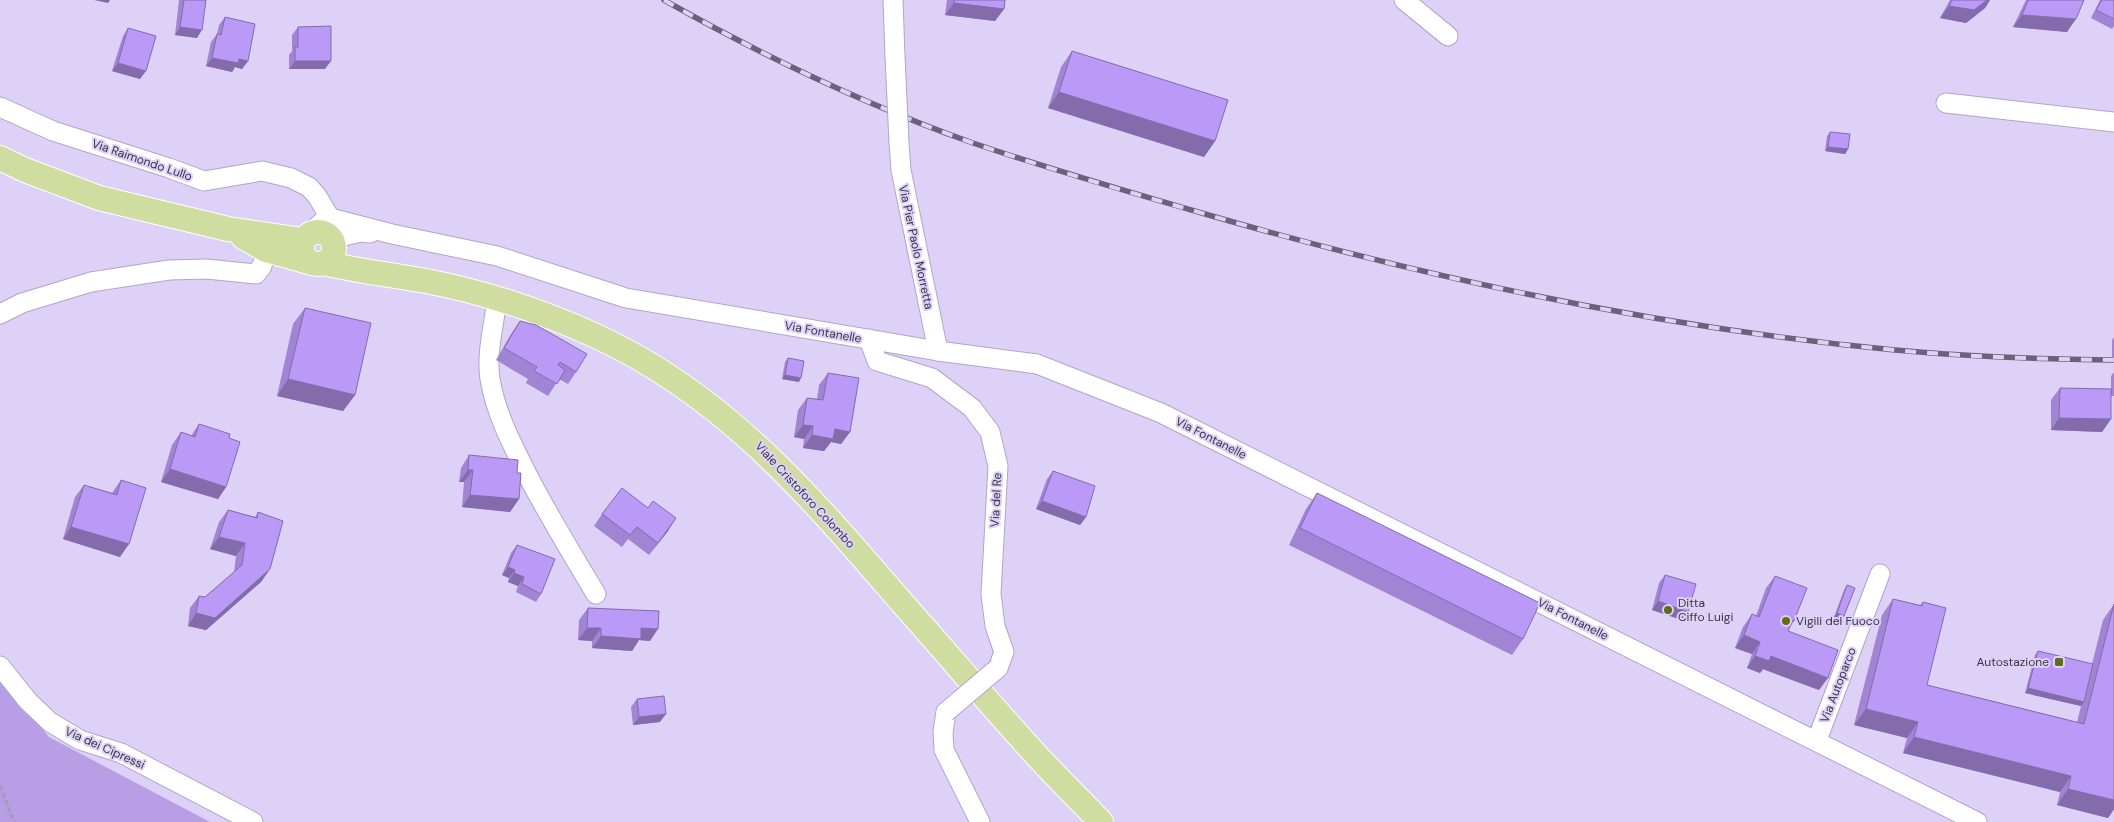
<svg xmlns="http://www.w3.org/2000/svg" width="2114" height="822" viewBox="0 0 2114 822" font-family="'DM Sans',sans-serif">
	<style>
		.green { fill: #b89fe5 }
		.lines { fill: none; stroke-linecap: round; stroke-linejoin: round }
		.minor-casing { stroke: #b1a5c9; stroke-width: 21 }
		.major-casing { stroke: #fff; stroke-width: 26 }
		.path { stroke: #a59bb9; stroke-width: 3; stroke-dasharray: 5 2.5; stroke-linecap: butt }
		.minor { stroke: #fff; stroke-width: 19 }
		.major { stroke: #cfdda0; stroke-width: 24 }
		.rail-casing { stroke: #696278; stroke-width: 5.5 }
		.rail { stroke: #ded1f7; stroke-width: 4; stroke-dasharray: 11; stroke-linecap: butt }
		.minor-bridge-casing { stroke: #b1a5c9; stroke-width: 21; stroke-linecap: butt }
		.minor-bridge { stroke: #fff; stroke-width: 19 }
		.wall { fill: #a184d4 }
		.shaded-wall { fill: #836bac }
		.building { fill: #bb99f6; stroke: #836bac }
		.poi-dot { fill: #5d6d19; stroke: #ded1f7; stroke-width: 2 }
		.labels { text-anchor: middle; stroke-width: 4; stroke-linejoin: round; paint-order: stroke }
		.street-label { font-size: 12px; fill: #393443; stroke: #ded1f7 }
		.poi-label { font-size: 12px; fill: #393443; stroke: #ded1f7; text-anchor: start }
	</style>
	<rect width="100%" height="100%" fill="#ded1f7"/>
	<polygon class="green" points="0,675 49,737 210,822 0,822"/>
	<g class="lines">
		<defs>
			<g id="minor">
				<polyline points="893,0 895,56"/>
				<polyline points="1404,0 1448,36"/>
				<polyline points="1946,103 2114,122"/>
				<polyline points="0,107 53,131 169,168 204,181 262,171 291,178 309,187 317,196 330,218"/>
				<polyline points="899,143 901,170 938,351"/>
				<polyline points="312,232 322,222 330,218 392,234 497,256 626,298 938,351 1037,364 1161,413 1977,822"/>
				<polyline points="331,239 361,232 370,233"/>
				<path d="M497 299C494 325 486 354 490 379 496 415 513 446 529 478 550 518 573 556 596 594"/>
				<polyline points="0,314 22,303 91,282 169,270 207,269 256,274 262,266 266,250"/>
				<polyline points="869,339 877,361 932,378 972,408 990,432 998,466 991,594 995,626 1004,652 998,668"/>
				<polyline points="0,666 28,701 50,722 80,740 121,753 253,822"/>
				<polyline points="946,712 943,732 944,750 980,822"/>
				<polyline points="1817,740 1880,574"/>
			</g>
			<g id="major">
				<polyline points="0,158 25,170 99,198 228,229 303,240"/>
				<circle cx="318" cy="248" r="16"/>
				<polyline points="243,237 266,250 312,263"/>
				<path d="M324 263C358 271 392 275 426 281 484 292 543 312 596 336 727 396 812 499 904 605 946 652 986 700 1029 747 1052 773 1077 797 1101 822"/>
			</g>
		</defs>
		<use href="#minor" class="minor-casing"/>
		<use href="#major" class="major-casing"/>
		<polyline class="path" points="0,786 14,822"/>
		<use href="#minor" class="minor"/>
		<use href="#major" class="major"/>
		<defs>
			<path id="rail" d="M664 0C763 56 866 105 973 143 1052 170 1132 193 1212 216 1435 280 1663 328 1895 350 1968 357 2041 359 2114 360"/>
		</defs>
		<use href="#rail" class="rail-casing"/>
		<use href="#rail" class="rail"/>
		<defs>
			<g id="minor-bridge">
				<polyline points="895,56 899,143"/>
				<polyline points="946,712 998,668"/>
			</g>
		</defs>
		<use href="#minor-bridge" class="minor-bridge-casing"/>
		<use href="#minor-bridge" class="minor-bridge"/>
	</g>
	<g class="wall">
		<polygon points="179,0 206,0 197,38 175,35"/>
		<polygon points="947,0 1005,0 1004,9 995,21 945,15"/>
		<polygon points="1950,0 1990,0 1985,8 1966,23 1940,18"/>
		<polygon points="2026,0 2084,0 2067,32 2013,27"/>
		<polygon points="2100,0 2114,0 2114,26 2112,29 2091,18"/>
		<polygon points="225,17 248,61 242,69 235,67 232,72 206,66 211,42 217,34 219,25"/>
		<polygon points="298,27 325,69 289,69 289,55 292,51 292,35"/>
		<polygon points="128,28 140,79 112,71 123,36"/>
		<polygon points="1072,51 1215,141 1204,157 1048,108 1061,67"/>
		<polygon points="1830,132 1848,149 1845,154 1825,151 1827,136"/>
		<polygon points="305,308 355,395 343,411 277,396 293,324"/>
		<polygon points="520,321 576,372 568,384 559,379 548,396 526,383 528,379 496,360 511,334"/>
		<polygon points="2114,337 2114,358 2112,358 2112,340"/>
		<polygon points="788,358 799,382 782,379 785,362"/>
		<polygon points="2114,372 2114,396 2111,396 2111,419 2102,432 2051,430 2051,400 2060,388 2111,389 2111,376"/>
		<polygon points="828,373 850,432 841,444 831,442 824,451 803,448 804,439 794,437 798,410 807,398 817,399 819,385"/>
		<polygon points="199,424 229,438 226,487 218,499 161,482 172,445 181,432 191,436"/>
		<polygon points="469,455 517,473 519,499 510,512 462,507 464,482 459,482 461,468"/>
		<polygon points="1053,471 1086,517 1080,525 1036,509 1047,479"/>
		<polygon points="121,480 120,557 63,539 75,497 84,485 112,493"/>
		<polygon points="1317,493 1523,639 1512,655 1289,545 1306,509"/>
		<polygon points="228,510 255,517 258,512 270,569 261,582 206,630 188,626 190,608 199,596 205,597 234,572 236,556 210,549 219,522"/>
		<polygon points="602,514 668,531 649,555 628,539 622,547 594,526"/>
		<polygon points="517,545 541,594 536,602 516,592 518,586 508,582 509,578 502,575 511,553"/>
		<polygon points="1665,575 1688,612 1682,620 1652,610 1659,583"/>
		<polygon points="1775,576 1794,621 1790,627 1788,631 1819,690 1763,669 1760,673 1747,668 1752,654 1735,648 1743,627 1752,614 1756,616 1766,588"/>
		<polygon points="1847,585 1844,616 1841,620 1834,617 1844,590"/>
		<polygon points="1893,599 1920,605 1923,602 1927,685 2077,722 2081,706 2025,693 2035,655 2038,651 2092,664 2103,620 2114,604 2114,809 2108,818 2057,805 2060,792 1903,753 1907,738 1854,725 1882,615"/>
		<polygon points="588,608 650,641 639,640 632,651 592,648 592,641 578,640 579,620"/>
		<polygon points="637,699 660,722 633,725 631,707"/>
	</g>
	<g class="shaded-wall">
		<polygon points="94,0 110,0 108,3"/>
		<polygon points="1987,0 1990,0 1985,8 1966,23 1940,18 1949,6"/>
		<polygon points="954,3 1004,9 995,21 945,15"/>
		<polygon points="2022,15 2076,19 2067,32 2013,27"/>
		<polygon points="180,27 202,30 197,38 175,35"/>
		<polygon points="212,58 239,59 248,61 242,69 235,67 232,72 206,66"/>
		<polygon points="295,61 331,61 325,69 289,69"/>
		<polygon points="118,63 146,71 140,79 112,71"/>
		<polygon points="1059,92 1215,141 1204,157 1048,108"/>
		<polygon points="1828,147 1848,149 1845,154 1825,151"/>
		<polygon points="785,375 801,378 799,382 782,379"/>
		<polygon points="288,379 355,395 343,411 277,396"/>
		<polygon points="2059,418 2111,419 2102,432 2051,430"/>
		<polygon points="803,425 813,426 804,439 794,437"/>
		<polygon points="835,429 850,432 841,444 831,442 824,451 803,448 812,435"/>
		<polygon points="170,469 226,487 218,499 161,482"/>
		<polygon points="468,470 473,470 464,482 459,482"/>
		<polygon points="470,495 519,499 510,512 462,507"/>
		<polygon points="1042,501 1086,517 1080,525 1036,509"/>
		<polygon points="676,518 668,531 649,555 658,543"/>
		<polygon points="71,527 129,544 120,557 63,539"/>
		<polygon points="219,537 245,543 236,556 210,549"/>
		<polygon points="508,567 515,570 509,578 502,575"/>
		<polygon points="270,569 261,582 206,630 188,626 196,613"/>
		<polygon points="514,573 524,577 518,586 508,582"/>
		<polygon points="1658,601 1688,612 1682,620 1652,610"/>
		<polygon points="1837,613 1844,616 1841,620 1834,617"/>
		<polygon points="587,628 601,628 592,641 578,640"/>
		<polygon points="641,628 658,629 650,641 639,640 632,651 592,648 601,636"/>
		<polygon points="1744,635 1760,642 1752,654 1735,648"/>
		<polygon points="1755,656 1771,656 1828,678 1819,690 1763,669 1760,673 1747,668"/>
		<polygon points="2028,688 2084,702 2081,706 2025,693"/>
		<polygon points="1866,709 1918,722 1907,738 1854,725"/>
		<polygon points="666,714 660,722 633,725 639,717"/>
		<polygon points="1914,737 2071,776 2060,792 1903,753"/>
		<polygon points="2068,789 2114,800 2114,809 2108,818 2057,805"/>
	</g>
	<g class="building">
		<polygon points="184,0 206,0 202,30 180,27"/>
		<polygon points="954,0 1005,0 1004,9 954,3"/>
		<polygon points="1952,0 1987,0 1974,10 1949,6"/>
		<polygon points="2028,0 2084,0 2076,19 2022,15"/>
		<polygon points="2102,0 2114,0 2114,19 2096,10"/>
		<polygon points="225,17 255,24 248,61 239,59 238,63 212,58 217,34 221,35"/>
		<polygon points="331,26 331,61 295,61 295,47 298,47 298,27"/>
		<polygon points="128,28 156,36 146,71 118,63"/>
		<polygon points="1072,51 1228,100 1215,141 1059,92"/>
		<polygon points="1830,132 1850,134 1848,149 1828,147"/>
		<polygon points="305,308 371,323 355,395 288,379"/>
		<polygon points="520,321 536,325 587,354 576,372 560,362 558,365 565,370 557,384 534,371 537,367 504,348"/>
		<polygon points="788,358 804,361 801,378 785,375"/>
		<polygon points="828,373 859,378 850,432 835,429 833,439 812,435 813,426 803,425 807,398 823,400"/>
		<polygon points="2060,388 2111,389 2111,419 2059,418"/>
		<polygon points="199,424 230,434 229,438 240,442 226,487 170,469 181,432 195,437"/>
		<polygon points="469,455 518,460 517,473 521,473 519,499 470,495 473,470 468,470"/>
		<polygon points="1053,471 1095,486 1086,517 1042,501"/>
		<polygon points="121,480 146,488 129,544 71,527 84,485 117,495"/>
		<polygon points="622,488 648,508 653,501 676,518 658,543 637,527 630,535 602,514"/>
		<polygon points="1317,493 1540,603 1523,639 1300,528"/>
		<polygon points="228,510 257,518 258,512 283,521 270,569 215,618 196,613 199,596 205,597 242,565 245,543 219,537"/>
		<polygon points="517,545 555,559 541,594 522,584 524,577 514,573 515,570 508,567"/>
		<polygon points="1665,575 1696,584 1688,612 1658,601"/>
		<polygon points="1775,576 1807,588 1794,621 1793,620 1788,631 1838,650 1828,678 1771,656 1769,661 1755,656 1760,642 1744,635 1752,614 1759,617"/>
		<polygon points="1847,585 1855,588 1844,616 1837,613"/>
		<polygon points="1893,599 1922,606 1923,602 1946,608 1927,685 2084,724 2114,604 2114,800 2068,789 2071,776 1914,737 1918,722 1866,709"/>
		<polygon points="588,608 659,611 658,629 641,628 641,639 601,636 601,628 587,628"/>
		<polygon points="2038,651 2093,664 2084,702 2028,688"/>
		<polygon points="664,696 666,714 639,717 637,699"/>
	</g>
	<g class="poi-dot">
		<circle cx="1668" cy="610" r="5"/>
		<circle cx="1786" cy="621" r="5"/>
		<rect x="2054" y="657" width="10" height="10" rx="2.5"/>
	</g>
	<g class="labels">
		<g class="street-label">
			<text transform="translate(142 160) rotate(19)" y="4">Via Raimondo Lullo</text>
			<text transform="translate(916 247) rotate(78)" y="4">Via Pier Paolo Morretta</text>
			<text transform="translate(823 332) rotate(10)" y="4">Via Fontanelle</text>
			<text transform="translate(1211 438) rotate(27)" y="4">Via Fontanelle</text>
			<text transform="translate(805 495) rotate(47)" y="4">Viale Cristoforo Colombo</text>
			<text transform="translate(996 500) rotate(-87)" y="4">Via del Re</text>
			<text transform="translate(1573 619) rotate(27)" y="4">Via Fontanelle</text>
			<text transform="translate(1838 685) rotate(-69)" y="4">Via Autoparco</text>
			<text transform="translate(105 748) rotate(24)" y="4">Via dei Cipressi</text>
		</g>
		<g class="poi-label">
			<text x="1678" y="607">Ditta<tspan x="1678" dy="14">Ciffo Luigi</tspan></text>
			<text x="1796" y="625">Vigili del Fuoco</text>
			<text x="2049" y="666" text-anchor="end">Autostazione</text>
		</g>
	</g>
</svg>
